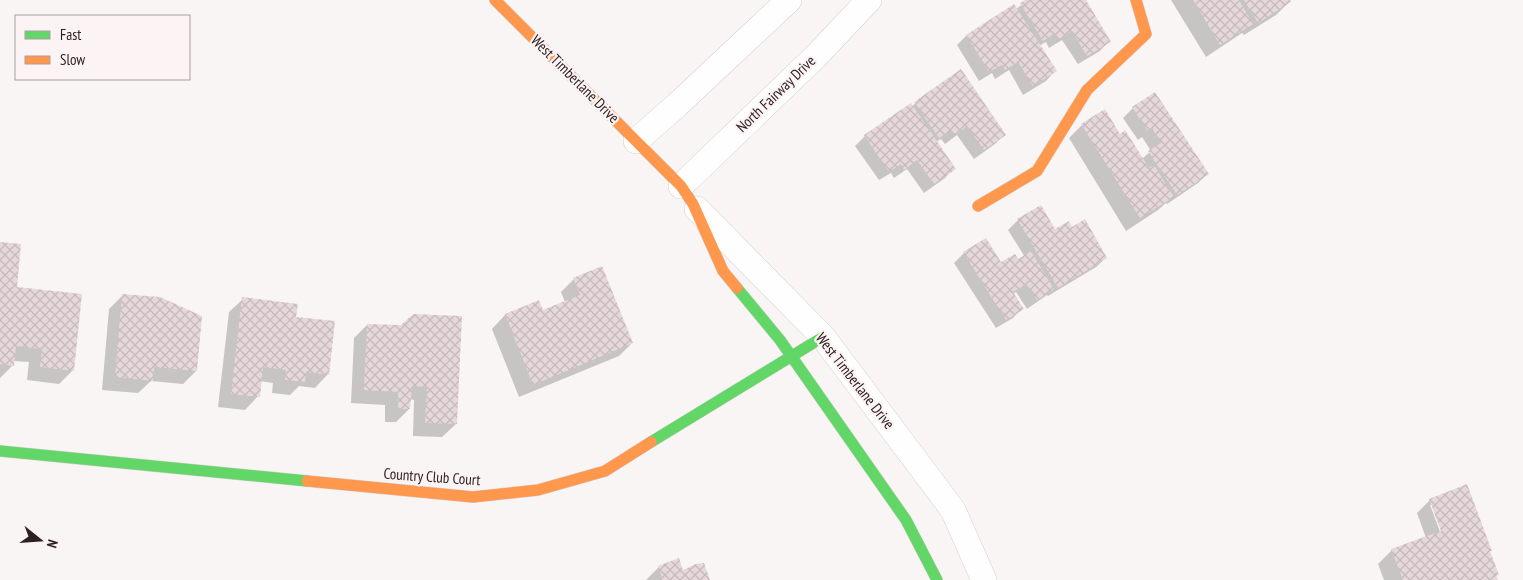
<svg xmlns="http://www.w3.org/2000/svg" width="1523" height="580" viewBox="0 0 1523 580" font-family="'PT Sans Narrow',sans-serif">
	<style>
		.shadow { fill: #0003; fill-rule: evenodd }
		.building { fill: url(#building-cross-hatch) }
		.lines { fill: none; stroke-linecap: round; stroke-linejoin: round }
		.street-casing { stroke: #d8cfcf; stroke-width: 26 }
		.fast-casing { stroke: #d8cfcf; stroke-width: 12 }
		.slow-casing { stroke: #d8cfcf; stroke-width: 12 }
		.street { stroke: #fefefe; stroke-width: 25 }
		.fast { stroke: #63d668; stroke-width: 11 }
		.slow { stroke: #ff974d; stroke-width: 11 }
		.labels { text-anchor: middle; stroke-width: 4.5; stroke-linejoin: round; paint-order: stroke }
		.street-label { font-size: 15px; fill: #2d2021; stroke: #fbf3f4 }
	</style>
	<defs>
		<pattern id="building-cross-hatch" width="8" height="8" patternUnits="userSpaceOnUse" patternTransform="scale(1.25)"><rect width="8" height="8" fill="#e6d8da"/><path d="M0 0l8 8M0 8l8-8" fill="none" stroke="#c6b9bb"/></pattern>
	</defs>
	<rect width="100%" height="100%" fill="#f9f5f5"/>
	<g class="shadow">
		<polygon points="1028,0 1084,0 1109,41 1100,51 1078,64 1062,40 1049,48 1046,42 1039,46 1055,71 1046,81 1023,95 1009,70 995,79 992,73 979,81 957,45 966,36 1014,5 1016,9"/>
		<polygon points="1171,0 1288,0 1289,2 1276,15 1244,35 1242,33 1206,57"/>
		<polygon points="961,70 1005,134 995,144 974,159 957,135 945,144 941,139 936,142 954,168 945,178 924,193 907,169 894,178 891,173 879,180 855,146 865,136 912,106"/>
		<polygon points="1155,94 1207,174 1198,183 1167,204 1166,203 1158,210 1126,231 1069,138 1082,125 1119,135 1142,159 1151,151 1142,137 1138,140 1123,118 1133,108"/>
		<polygon points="1018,220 1055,231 1072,229 1106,258 1096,267 1048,296 1047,295 1027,309 1016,292 1013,294 1022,308 1013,318 996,328 954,263 964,253 986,240 1001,264 1018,261 1025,257 1008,230"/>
		<polygon points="0,243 16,288 73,370 59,384 27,380 29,362 13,361 13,365 0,378"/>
		<polygon points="574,279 632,343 619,356 519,397 492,329 505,315 538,302 542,311 565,302 561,292"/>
		<polygon points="123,295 196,371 183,384 151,381 138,393 102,390 109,309"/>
		<polygon points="243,299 295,318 328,374 315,388 299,386 290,395 272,393 273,383 260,381 258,396 245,410 218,407 229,312"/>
		<polygon points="367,325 401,326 456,424 442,437 413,436 414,400 410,399 409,409 396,422 385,422 385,405 351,403 354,338"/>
		<path d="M1430 500 1491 550 1489 552 1496 580H1384L1378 564 1392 550 1426 538 1417 513ZM1430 505H1433L1444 536 1442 537Z"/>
		<polygon points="659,567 683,572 709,580 646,580"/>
	</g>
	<g class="building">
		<polygon points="1025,0 1086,0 1111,42 1087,56 1072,31 1059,39 1055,33 1043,41 1020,3"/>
		<polygon points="1193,0 1239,0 1253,24 1220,45"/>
		<polygon points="1244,0 1290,0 1291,2 1258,23"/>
		<polygon points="1014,4 1057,71 1033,86 1018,62 1005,70 1002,65 989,72 966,35"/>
		<polygon points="961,69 1006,135 984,150 967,126 955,136 951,130 939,138 914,102"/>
		<polygon points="1155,92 1209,174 1177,195 1148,151 1161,143 1152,128 1148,131 1132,107"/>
		<polygon points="911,103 956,169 934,184 917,160 904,170 901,164 889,172 864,135"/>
		<polygon points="1105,109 1120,134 1125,130 1149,168 1154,165 1174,197 1140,218 1081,124"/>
		<polygon points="1041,205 1055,229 1069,221 1072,227 1085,219 1107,258 1058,288 1017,219"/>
		<polygon points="986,238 1001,262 1015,254 1018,259 1031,251 1054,289 1037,300 1026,284 1013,292 1024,309 1006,320 963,252"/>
		<polygon points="0,242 21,244 17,287 82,294 74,371 40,367 42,349 16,346 14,366 0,364"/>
		<polygon points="602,266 633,343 533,385 505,314 539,300 543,310 580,295 573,278"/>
		<polygon points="122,294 160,297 202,316 197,371 154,367 153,381 115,377"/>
		<polygon points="242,297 298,304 296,317 335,321 329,375 306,372 305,382 285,380 286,370 263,367 260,397 231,394"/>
		<polygon points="413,314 462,316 457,424 425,423 427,387 412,386 410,409 398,409 398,392 364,390 367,324 401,325"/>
		<polygon points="1467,484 1492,551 1490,551 1499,575 1496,576 1498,580 1403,580 1391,549 1441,531 1429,499"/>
		<polygon points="679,558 683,570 696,564 704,563 710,580 658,580 662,578 658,566"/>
	</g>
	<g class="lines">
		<defs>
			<g id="street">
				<polyline points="636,141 677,105 789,0"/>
				<polyline points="681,186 816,56 869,0"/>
				<polyline points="697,209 823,337 953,510 984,580"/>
			</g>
			<g id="fast">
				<polyline points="737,288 780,340 906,520 937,580"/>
				<polyline points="651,442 823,337"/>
				<polyline points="0,451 307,481"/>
			</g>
			<g id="slow">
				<polyline points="495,0 681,186 693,204 723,271 737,288"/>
				<polyline points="978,206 1037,171 1087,90 1146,34 1136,0"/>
				<polyline points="307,481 473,497 538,490 605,471 651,442"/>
			</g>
		</defs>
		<use href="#street" class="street-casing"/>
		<use href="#fast" class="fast-casing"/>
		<use href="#slow" class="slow-casing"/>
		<use href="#street" class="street"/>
		<use href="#fast" class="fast"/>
		<use href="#slow" class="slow"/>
	</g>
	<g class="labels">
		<g class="street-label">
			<text transform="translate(575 79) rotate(45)" y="5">West Timberlane Drive</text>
			<text transform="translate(776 94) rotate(-44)" y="5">North Fairway Drive</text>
			<text transform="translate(855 381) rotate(52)" y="5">West Timberlane Drive</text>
			<text transform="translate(432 477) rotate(4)" y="5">Country Club Court</text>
		</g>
	</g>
	<rect x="15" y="15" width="175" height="65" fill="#fbf3f4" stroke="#a99fa0"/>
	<rect x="25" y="31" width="25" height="8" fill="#63d668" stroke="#a99fa0"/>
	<text x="60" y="40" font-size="15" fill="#2d2021">Fast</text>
	<rect x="25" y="56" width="25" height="8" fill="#ff974d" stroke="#a99fa0"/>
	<text x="60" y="65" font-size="15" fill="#2d2021">Slow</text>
	<g transform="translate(40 540) rotate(107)" stroke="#fbf3f4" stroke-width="4" paint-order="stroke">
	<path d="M0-4L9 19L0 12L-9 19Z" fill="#2d2021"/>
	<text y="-8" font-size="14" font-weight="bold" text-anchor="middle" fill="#2d2021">N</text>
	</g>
</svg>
